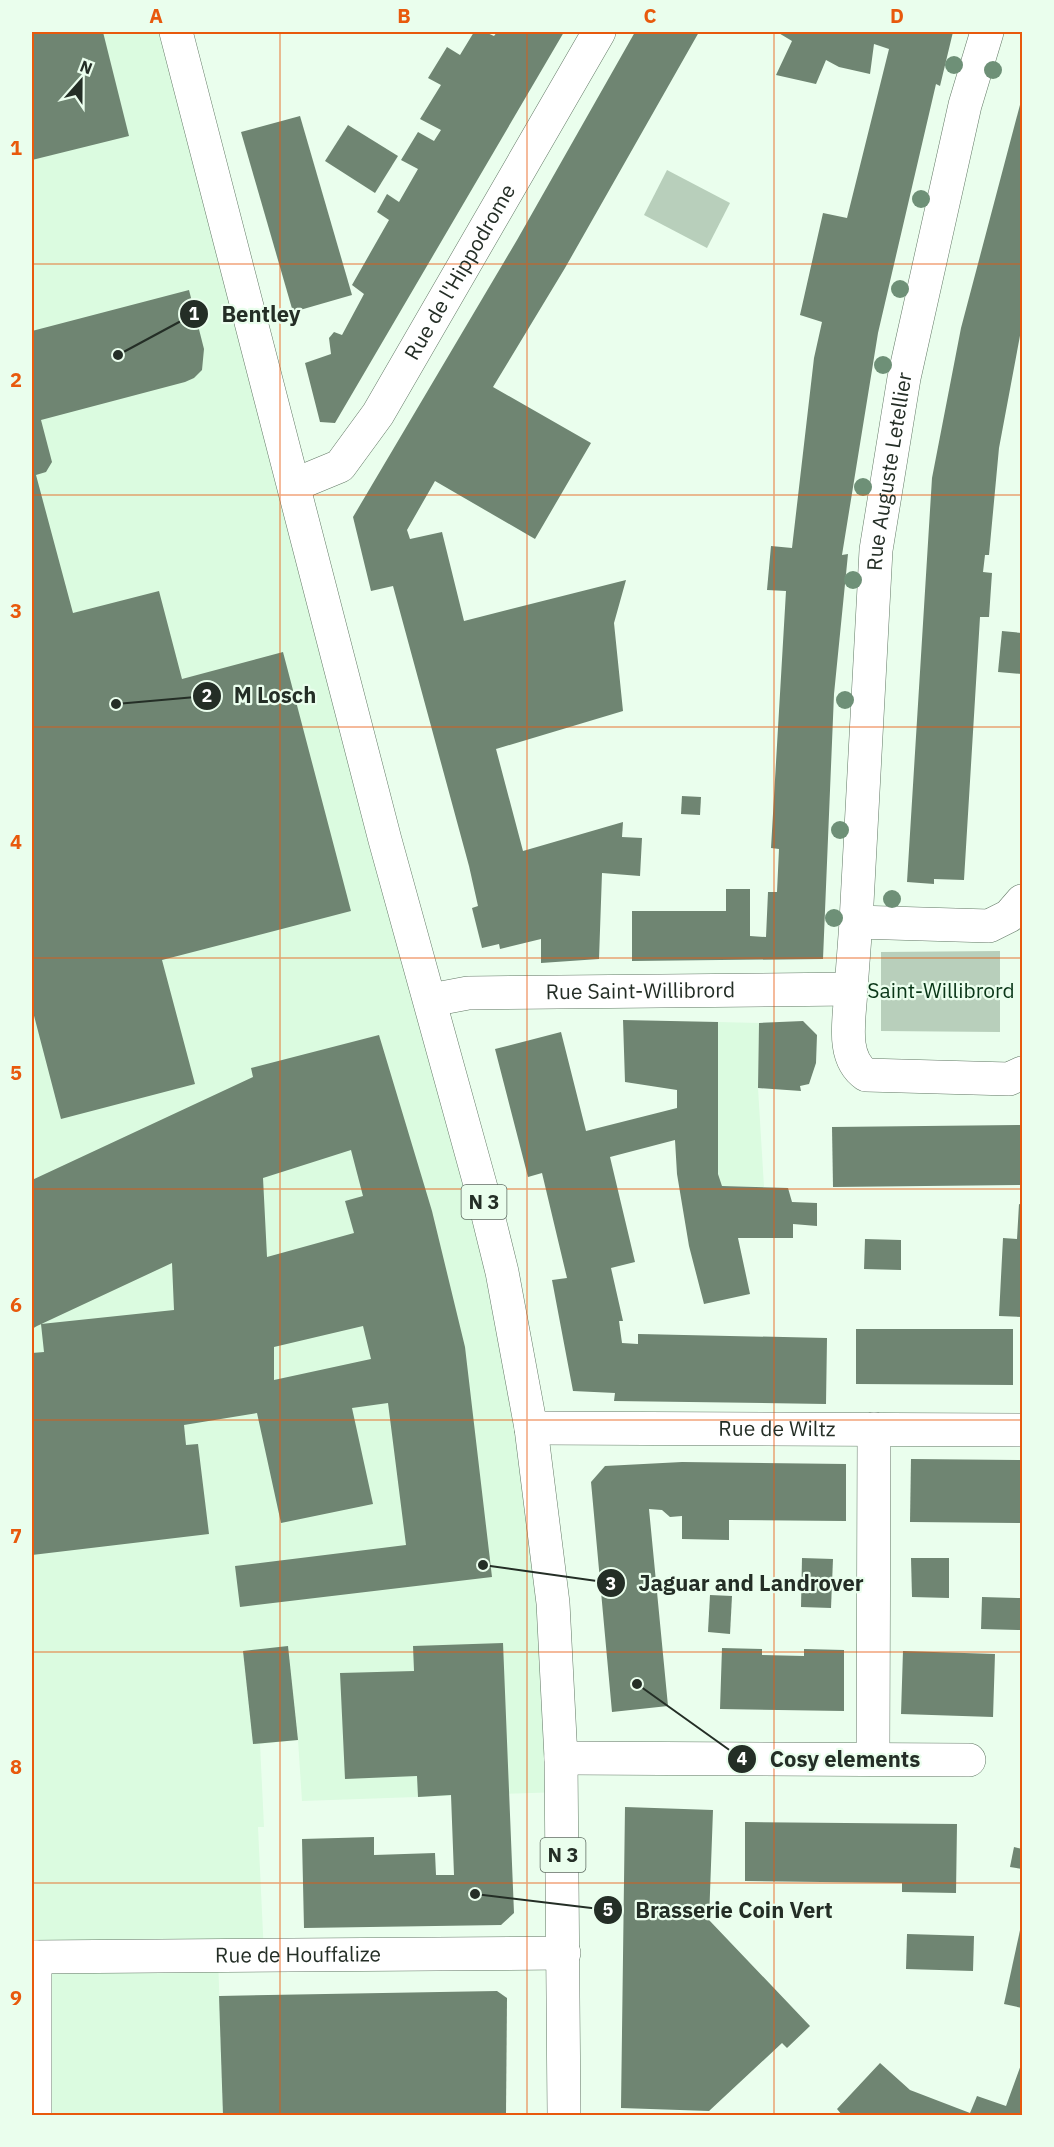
<svg xmlns="http://www.w3.org/2000/svg" width="1054" height="2147" viewBox="0 0 1054 2147" font-family="'IBM Plex Sans',sans-serif">
	<style>
		.built { fill: #dbfbe0 }
		.green { fill: #b8cfbb }
		.building { fill: #6f8572; fill-rule: evenodd }
		.lines { fill: none; stroke-linecap: round; stroke-linejoin: round }
		.street-casing { stroke: #637966; stroke-width: 34 }
		.primary-casing { stroke: #637966; stroke-width: 34 }
		.street { stroke: #fff; stroke-width: 33 }
		.primary { stroke: #fff; stroke-width: 33 }
		.tree { fill: #6e9077 }
		.grid { fill: none; stroke: #e8590c; stroke-width: 1.5; stroke-opacity: 0.55 }
		.labels { text-anchor: middle; stroke-width: 4.5; stroke-linejoin: round; paint-order: stroke }
		.shield { fill: #eafeed; stroke: #5f6c62; stroke-width: 1.5 }
		.shield-label { font-size: 20px; font-weight: bold; fill: #242e26 }
		.street-label { font-size: 21px; fill: #242e26; stroke: #eafeed }
		.park-label { font-size: 21px; fill: #093617; stroke: #eafeed }
		.leader { fill: none; stroke: #242e26; stroke-width: 2 }
		.callout-dot { fill: #242e26; stroke: #eafeed; stroke-width: 2 }
		.mark-label { font-size: 18px; text-anchor: middle; font-weight: bold; fill: #fff }
		.callout-label { font-size: 22px; text-anchor: middle; font-weight: bold; fill: #242e26; stroke: #eafeed; stroke-width: 4.5; stroke-linejoin: round; paint-order: stroke }
		.neatline { fill: none; stroke: #e8590c; stroke-width: 2 }
		.grid-label { font-size: 20px; text-anchor: middle; font-weight: bold; fill: #e8590c }
	</style>
	<rect width="100%" height="100%" fill="#eafeed"/>
	<g class="built">
		<polygon points="32,32 176,32 502,1272 562,1792 302,1801 298,1740 260,1744 264,1827 258,1827 264,1955 218,1955 223,2115 32,2116"/>
		<polygon points="718,1022 759,1023 758,1088 764,1187 722,1186 718,1174"/>
	</g>
	<g class="green">
		<polygon points="667,170 730,203 707,248 644,215"/>
		<polygon points="1000,951 1000,1032 881,1031 881,952"/>
	</g>
	<g class="building">
		<polygon points="32,32 103,32 129,136 32,160"/>
		<polygon points="474,32 485,32 494,36 497,32 564,32 335,423 320,422 305,363 331,354 329,338 334,332 342,335 364,294 352,285 389,220 377,212 387,194 399,202 418,169 401,160 418,132 434,141 441,130 420,119 441,85 428,78 447,47 460,55"/>
		<polygon points="635,32 699,32 565,268 493,387 591,443 535,539 435,481 407,530 410,539 442,532 464,621 626,580 614,623 623,711 496,749 523,851 623,822 622,837 642,838 640,876 602,873 599,959 541,963 541,939 500,949 499,944 482,948 472,908 478,906 469,866 393,586 371,591 353,517 517,240"/>
		<polygon points="777,32 953,32 940,86 936,84 878,333 842,555 848,554 834,694 823,959 632,961 632,911 726,911 726,889 750,889 750,936 766,937 768,892 777,892 779,849 771,848 786,591 767,590 771,546 792,548 814,358 822,322 800,315 823,213 847,218 889,49 874,44 870,74 839,67 826,60 816,84 776,75 792,41"/>
		<polygon points="1021,101 1022,325 999,448 989,555 985,555 983,572 992,573 989,617 980,617 964,880 934,879 934,884 907,882 932,478 961,328"/>
		<polygon points="300,116 352,295 293,312 241,132"/>
		<polygon points="348,125 398,156 375,193 325,161"/>
		<polygon points="189,290 204,349 202,370 194,378 185,382 41,420 52,462 46,472 36,475 73,613 159,591 182,679 283,652 351,911 162,960 195,1084 61,1119 32,1008 32,331"/>
		<polygon points="1002,631 1022,633 1022,674 998,672"/>
		<polygon points="682,796 701,797 700,815 681,814"/>
		<polygon points="623,1020 718,1022 718,1174 722,1186 788,1188 792,1202 817,1203 817,1226 793,1224 793,1238 738,1238 750,1294 704,1304 689,1246 677,1174 675,1140 610,1157 635,1262 611,1268 623,1321 619,1321 622,1343 638,1344 638,1334 827,1338 826,1404 614,1401 615,1393 573,1391 552,1280 567,1278 542,1173 528,1177 495,1049 561,1032 586,1131 677,1108 677,1090 625,1082"/>
		<polygon points="803,1021 817,1035 816,1063 809,1084 800,1086 801,1091 758,1088 759,1023"/>
		<path d="M379 1035 432 1211 465 1347 492 1577 240 1607 235 1566 406 1545 388 1403 352 1408 373 1504 281 1523 257 1413 184 1425 186 1445 198 1444 209 1534 32 1555V1353L44 1352 41 1324 174 1310 172 1263 37 1326 32 1329V1180L253 1077 251 1068ZM351 1150 363 1196 345 1201 354 1233 267 1257 263 1178ZM363 1326 371 1359 274 1380V1347Z"/>
		<polygon points="1022,1125 1022,1185 833,1187 832,1127"/>
		<polygon points="1019,1204 1022,1205 1022,1317 999,1316 1003,1238 1017,1239"/>
		<polygon points="865,1239 901,1240 901,1270 864,1269"/>
		<polygon points="856,1329 1013,1329 1013,1385 856,1384"/>
		<polygon points="911,1459 1022,1460 1022,1523 910,1522"/>
		<polygon points="682,1462 846,1464 846,1521 729,1520 729,1540 682,1539 682,1516 670,1517 662,1510 649,1509 668,1706 612,1712 591,1482 605,1466"/>
		<polygon points="802,1558 833,1559 831,1608 801,1607"/>
		<polygon points="911,1558 949,1558 949,1598 912,1597"/>
		<polygon points="710,1595 732,1596 730,1634 708,1632"/>
		<polygon points="982,1597 1020,1598 1020,1630 981,1629"/>
		<polygon points="503,1643 514,1913 501,1925 304,1928 302,1839 374,1837 374,1855 435,1853 436,1875 454,1875 451,1795 418,1797 417,1776 345,1779 340,1673 414,1671 413,1646"/>
		<polygon points="288,1646 298,1740 253,1744 243,1651"/>
		<polygon points="722,1648 762,1649 762,1655 804,1656 804,1649 844,1650 844,1711 720,1709"/>
		<polygon points="903,1651 995,1654 993,1717 901,1714"/>
		<polygon points="625,1807 713,1810 709,1920 810,2026 787,2048 782,2043 709,2111 621,2108"/>
		<polygon points="745,1822 957,1824 956,1893 902,1892 902,1883 745,1881"/>
		<polygon points="1014,1847 1022,1849 1022,1869 1010,1867"/>
		<polygon points="1022,1921 1022,2008 1004,2004"/>
		<polygon points="907,1934 974,1936 973,1971 906,1969"/>
		<polygon points="497,1991 507,1998 506,2115 223,2115 219,1996"/>
		<polygon points="1022,2062 1022,2115 842,2115 837,2109 880,2063 910,2090 970,2113 977,2096 1006,2106"/>
	</g>
	<g class="lines">
		<defs>
			<g id="street">
				<path id="s1" d="M294 485 340 466 378 414 599 32"/>
				<path id="s2" d="M856 922 876 550 904 378 965 105 987 32"/>
				<path d="M851 989C850 1017 840 1057 866 1075L1009 1079 1022 1073"/>
				<path id="s3" d="M431 1000 468 993 851 989 856 922 989 926 1009 916 1022 901"/>
				<path id="s4" d="M531 1428 1022 1430"/>
				<polyline points="561,1758 969,1760"/>
				<polyline points="873,1759 874,1429"/>
				<path id="s5" d="M32 1957 564 1953"/>
				<polyline points="35,2116 35,1957"/>
			</g>
			<polyline id="primary" points="176,32 385,840 483,1195 502,1272 531,1428 553,1603 561,1758 564,2116"/>
		</defs>
		<use href="#street" class="street-casing"/>
		<use href="#primary" class="primary-casing"/>
		<use href="#street" class="street"/>
		<use href="#primary" class="primary"/>
	</g>
	<g class="tree">
		<circle cx="954" cy="65" r="9"/>
		<circle cx="993" cy="70" r="9"/>
		<circle cx="921" cy="199" r="9"/>
		<circle cx="900" cy="289" r="9"/>
		<circle cx="883" cy="365" r="9"/>
		<circle cx="863" cy="487" r="9"/>
		<circle cx="853" cy="580" r="9"/>
		<circle cx="845" cy="700" r="9"/>
		<circle cx="840" cy="830" r="9"/>
		<circle cx="892" cy="899" r="9"/>
		<circle cx="834" cy="918" r="9"/>
	</g>
	<path class="grid" d="M280 32V2116M527 32V2116M774 32V2116M32 264H1022M32 495H1022M32 727H1022M32 958H1022M32 1189H1022M32 1420H1022M32 1652H1022M32 1883H1022"/>
	<g class="labels">
		<g class="shield">
			<rect x="461.5" y="1185" width="45" height="34" rx="4.5"/>
			<rect x="540.5" y="1838" width="45" height="34" rx="4.5"/>
		</g>
		<g class="shield-label">
			<text x="484" y="1209">N 3</text>
			<text x="563" y="1862">N 3</text>
		</g>
		<g class="street-label">
			<text dy="7" stroke="none"><textPath href="#s1" startOffset="278">Rue de l'Hippodrome</textPath></text>
			<text dy="7" stroke="none"><textPath href="#s2" startOffset="452">Rue Auguste Letellier</textPath></text>
			<text dy="7" stroke="none"><textPath href="#s3" startOffset="210">Rue Saint-Willibrord</textPath></text>
			<text dy="7" stroke="none"><textPath href="#s4" startOffset="246">Rue de Wiltz</textPath></text>
			<text dy="7" stroke="none"><textPath href="#s5" startOffset="266">Rue de Houffalize</textPath></text>
		</g>
		<g class="park-label">
			<text x="941" y="998">Saint-Willibrord</text>
		</g>
	</g>
	<path class="leader" d="M118 355L194 314M116 704L207 696M483 1565L611 1583M637 1684L742 1759M475 1894L608 1910"/>
	<g class="callout-dot">
		<circle cx="118" cy="355" r="6"/>
		<circle cx="116" cy="704" r="6"/>
		<circle cx="483" cy="1565" r="6"/>
		<circle cx="637" cy="1684" r="6"/>
		<circle cx="475" cy="1894" r="6"/>
		<circle cx="194" cy="314" r="15"/>
		<circle cx="207" cy="696" r="15"/>
		<circle cx="611" cy="1583" r="15"/>
		<circle cx="742" cy="1759" r="15"/>
		<circle cx="608" cy="1910" r="15"/>
	</g>
	<g class="mark-label">
		<text x="194" y="320">1</text>
		<text x="207" y="702">2</text>
		<text x="611" y="1590">3</text>
		<text x="742" y="1765">4</text>
		<text x="608" y="1916">5</text>
	</g>
	<g class="callout-label">
		<text x="261" y="322">Bentley</text>
		<text x="275" y="703">M Losch</text>
		<text x="751" y="1591">Jaguar and Landrover</text>
		<text x="845" y="1767">Cosy elements</text>
		<text x="734" y="1918">Brasserie Coin Vert</text>
	</g>
	<rect width="1054" height="2147" fill="none" stroke="#eafeed" stroke-width="66"/>
	<g transform="translate(81 81) rotate(21)" stroke="#eafeed" stroke-width="4.5" paint-order="stroke">
	<path d="M0-4.5L10 22L0 15L-10 22Z" fill="#242e26"/>
	<text y="-9" font-size="16" font-weight="bold" text-anchor="middle" fill="#242e26">N</text>
	</g>
	<rect x="33" y="33" width="988" height="2081" class="neatline"/>
	<g class="grid-label">
		<text x="156" y="23">A</text>
		<text x="404" y="23">B</text>
		<text x="650" y="23">C</text>
		<text x="897" y="23">D</text>
		<text x="16" y="155">1</text>
		<text x="16" y="387">2</text>
		<text x="16" y="618">3</text>
		<text x="16" y="849">4</text>
		<text x="16" y="1080">5</text>
		<text x="16" y="1312">6</text>
		<text x="16" y="1543">7</text>
		<text x="16" y="1774">8</text>
		<text x="16" y="2005">9</text>
	</g>
</svg>
